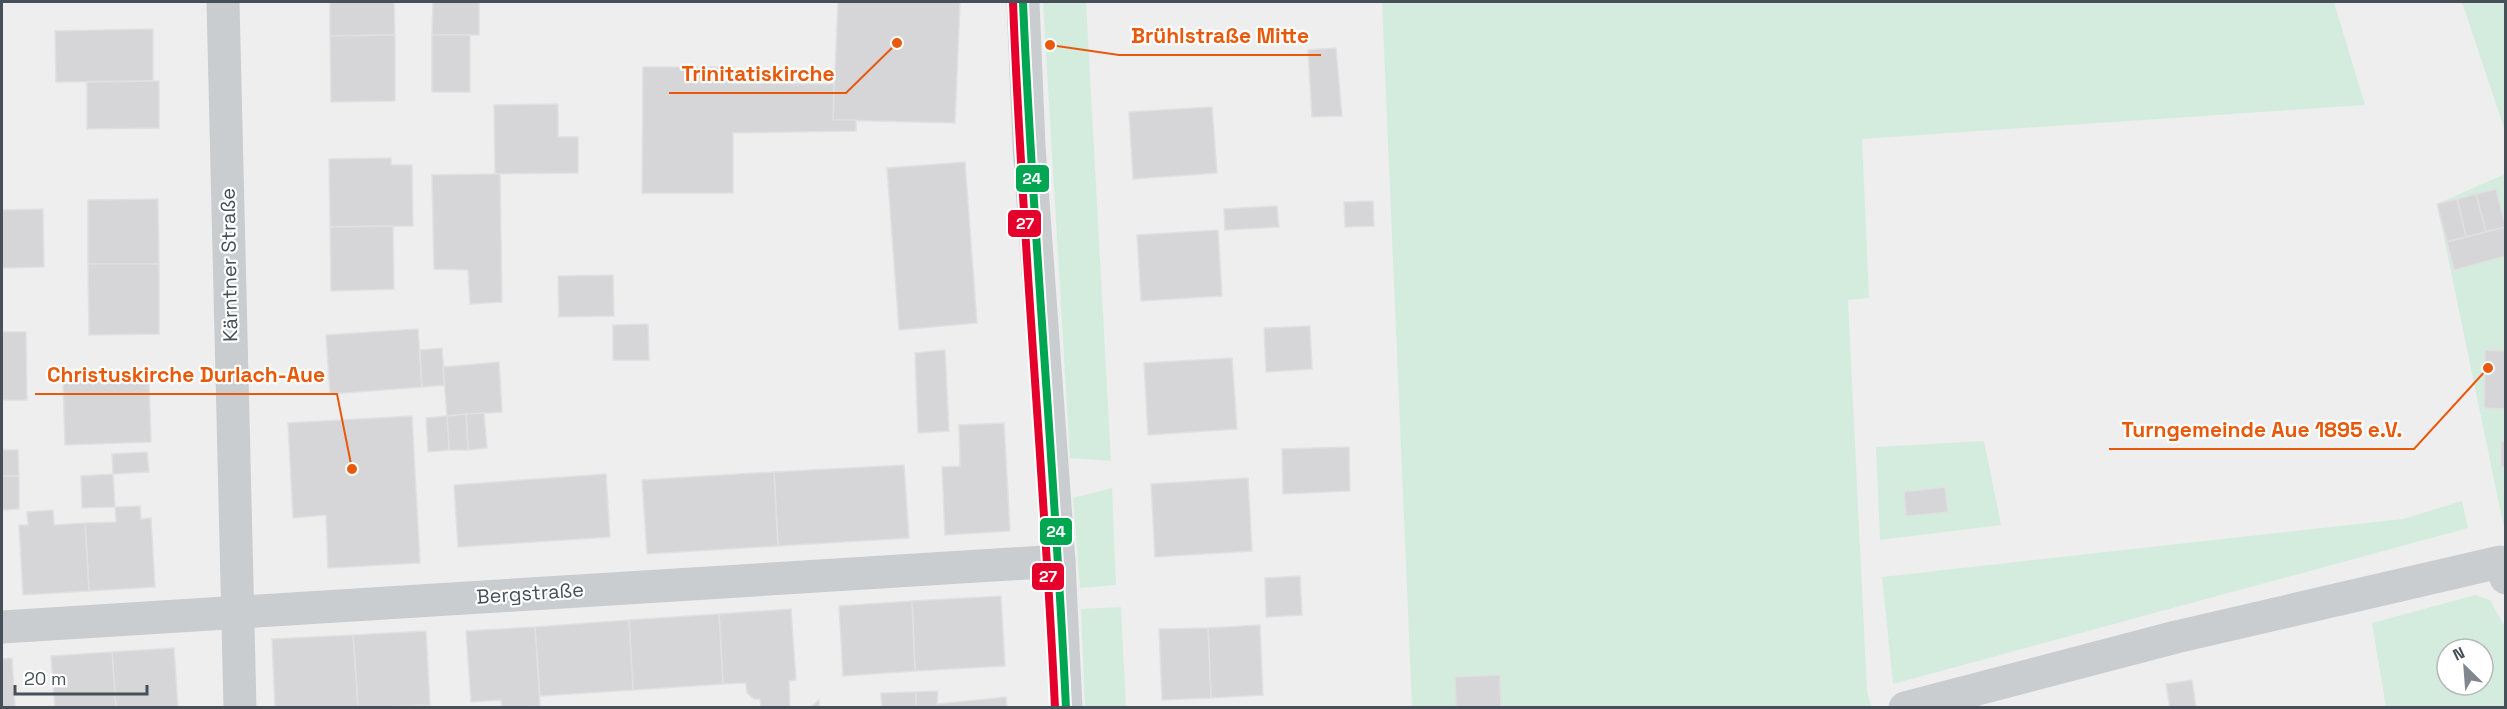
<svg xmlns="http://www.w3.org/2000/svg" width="2507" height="709" viewBox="0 0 2507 709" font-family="'Space Grotesk',sans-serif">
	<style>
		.green { fill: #d4ecde; fill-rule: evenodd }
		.building { fill: #d6d6d9; stroke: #e0e0e1; stroke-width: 1.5 }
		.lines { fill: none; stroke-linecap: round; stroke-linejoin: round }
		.minor { stroke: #cacdcf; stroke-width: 33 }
		.bus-1-casing { stroke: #fff; stroke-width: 12 }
		.bus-2-casing { stroke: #fff; stroke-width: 12 }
		.bus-1 { stroke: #00a651; stroke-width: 8 }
		.bus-2 { stroke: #e4002b; stroke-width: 8 }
		.labels { text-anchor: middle; stroke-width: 4.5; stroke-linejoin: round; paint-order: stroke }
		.street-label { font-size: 20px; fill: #475059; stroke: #fff }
		.leader { fill: none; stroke: #e8590c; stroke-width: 2 }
		.callout-dot { fill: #e8590c; stroke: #fff; stroke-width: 2 }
		.callout-label { font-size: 21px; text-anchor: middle; font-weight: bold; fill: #e8590c; stroke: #fff; stroke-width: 4.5; stroke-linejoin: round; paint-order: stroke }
		.line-badge { stroke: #fff; stroke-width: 2 }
		.badge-label { font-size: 16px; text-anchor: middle; font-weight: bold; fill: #fff }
	</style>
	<rect width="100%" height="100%" fill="#efeeee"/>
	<g class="green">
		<polygon points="1043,2 1086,2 1111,461 1070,458"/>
		<polygon points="1382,2 2334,2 2365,105 1862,139 1869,298 1848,300 1867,691 1871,707 1412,707"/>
		<polygon points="2462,2 2505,2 2505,131"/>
		<polygon points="2505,174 2505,533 2437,204"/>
		<polygon points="1984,441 2001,525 1880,540 1876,447"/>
		<polygon points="1112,488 1116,585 1080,588 1073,498"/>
		<polygon points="2462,501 2468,528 1893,684 1882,577 2403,519"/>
		<path d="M2475 595 2490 600 2505 627V707H2386L2372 623ZM2447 649H2483V685H2447Z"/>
		<polygon points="1121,607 1126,707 1085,707 1081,609"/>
	</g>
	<g class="building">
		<polygon points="330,2 394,2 395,35 330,36"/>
		<polygon points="433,2 479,2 479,35 432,35"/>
		<polygon points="838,2 960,2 955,123 833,120"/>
		<polygon points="153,29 153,81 56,82 55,31"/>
		<polygon points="395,35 395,101 331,102 330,36"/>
		<rect x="432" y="35" width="38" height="57"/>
		<polygon points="1336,48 1342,116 1312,117 1308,50"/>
		<polygon points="643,67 734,67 734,83 834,84 833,120 856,120 856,131 733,133 733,193 642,193"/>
		<polygon points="153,81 159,81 159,128 87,129 87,82"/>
		<polygon points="558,104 558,137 578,137 578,173 495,174 494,105"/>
		<polygon points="1212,107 1217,173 1133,179 1129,112"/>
		<polygon points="391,158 391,165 412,165 413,226 330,227 329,159"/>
		<polygon points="965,162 977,323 899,330 887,168"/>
		<polygon points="495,174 500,174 502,302 470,304 468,270 434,269 432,175"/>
		<polygon points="2496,189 2506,227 2486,232 2476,194"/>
		<polygon points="2476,194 2486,232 2466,237 2457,199"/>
		<polygon points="158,199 159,264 88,264 88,200"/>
		<polygon points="2457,199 2466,237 2447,242 2437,204"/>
		<polygon points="1373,201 1374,226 1345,227 1344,202"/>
		<polygon points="1277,206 1279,227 1225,230 1224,209"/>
		<polygon points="43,209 44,267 2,268 2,210"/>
		<polygon points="393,226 394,289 331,291 330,227"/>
		<polygon points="2506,227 2506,256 2454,270 2447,242"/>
		<polygon points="1218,230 1222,296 1141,301 1137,235"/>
		<polygon points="88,264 159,264 159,334 89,335"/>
		<polygon points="613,275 614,316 559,317 558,276"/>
		<polygon points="648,324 649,360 613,360 613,325"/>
		<polygon points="1310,326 1312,369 1266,372 1264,328"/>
		<polygon points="418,329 422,387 330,394 326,335"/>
		<polygon points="2,332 26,332 27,400 2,400"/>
		<polygon points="442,348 445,385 422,387 420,350"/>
		<polygon points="945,350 949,431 918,433 915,353"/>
		<polygon points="2485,350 2506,351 2506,409 2484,408"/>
		<polygon points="1232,358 1237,429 1148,435 1144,363"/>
		<polygon points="499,362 502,412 447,416 443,367"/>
		<polygon points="125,371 125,380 149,380 151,442 65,445 63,382 85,382 85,372"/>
		<polygon points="484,413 487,448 468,450 466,414"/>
		<polygon points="466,414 468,450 449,450 447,416"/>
		<polygon points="412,416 420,563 328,568 326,515 293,518 288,423"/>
		<polygon points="447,416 449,450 428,452 426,418"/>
		<polygon points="1004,423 1010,531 945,535 942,467 960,466 959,425"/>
		<rect x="2501" y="441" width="5" height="26"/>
		<polygon points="1349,447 1350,491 1283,494 1282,449"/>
		<polygon points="2,450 18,450 19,476 2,476"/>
		<polygon points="147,452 149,472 113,474 112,454"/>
		<polygon points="904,465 909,538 778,546 774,472"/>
		<polygon points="774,472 778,546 647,554 642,480"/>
		<polygon points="113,474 115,507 82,508 81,476"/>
		<polygon points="606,474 610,537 458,547 454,485"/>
		<polygon points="2,476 19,476 19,509 2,510"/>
		<polygon points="1248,478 1252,551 1155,557 1151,484"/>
		<polygon points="1945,487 1948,512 1906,516 1904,492"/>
		<polygon points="140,506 141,519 151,518 155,587 89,591 85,523 116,522 115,507"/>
		<polygon points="53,510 54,525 85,523 89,591 23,595 19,525 28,525 27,512"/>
		<polygon points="1300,576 1302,615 1266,617 1265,578"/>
		<polygon points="1001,596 1005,666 915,671 912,601"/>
		<polygon points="912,601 915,671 843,676 839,606"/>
		<polygon points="791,609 796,680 789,681 790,708 761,708 760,699 754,699 747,693 746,683 723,684 719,614"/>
		<polygon points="719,614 723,684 633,690 629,620"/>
		<polygon points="629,620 633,690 540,696 535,627"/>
		<polygon points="1260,625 1263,695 1211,698 1208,628"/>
		<polygon points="535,627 540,706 502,708 501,700 471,702 466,631"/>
		<polygon points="1208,628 1211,698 1162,700 1159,629"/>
		<polygon points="426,631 430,705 358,708 353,635"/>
		<polygon points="353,635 358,708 275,708 272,639"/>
		<polygon points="174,648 178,708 116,708 112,652"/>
		<polygon points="112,652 116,708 55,708 51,656"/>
		<polygon points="12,658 15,708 2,708 2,659"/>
		<polygon points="1500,675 1501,708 1456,708 1455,677"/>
		<polygon points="2192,680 2196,708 2170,708 2166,684"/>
		<polygon points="938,691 937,704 1006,697 1007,708 916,708 916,692"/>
		<polygon points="916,692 916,708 882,708 881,693"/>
		<polygon points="819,700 819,708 810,708"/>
		<polygon points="421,705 421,708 375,708"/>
	</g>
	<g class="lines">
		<g class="minor">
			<polyline points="223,2 240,708"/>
			<polyline points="1023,2 1029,146 1059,561 1066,708"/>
			<polyline points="2,627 1059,561"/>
			<polyline points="1905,708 2176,637 2500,562 2506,578"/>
		</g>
		<defs>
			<path id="bus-1" d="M1023 2C1033 237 1055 472 1066 708"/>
			<path id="bus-2" d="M1013 2C1022 238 1044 472 1055 708"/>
		</defs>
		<use href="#bus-1" class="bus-1-casing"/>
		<use href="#bus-2" class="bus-2-casing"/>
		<use href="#bus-1" class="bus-1"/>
		<use href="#bus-2" class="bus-2"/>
	</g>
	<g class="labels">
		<g class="street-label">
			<text transform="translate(229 265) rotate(-91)" y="7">Kärntner Straße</text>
			<text transform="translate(530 593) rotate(-4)" y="7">Bergstraße</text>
		</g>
	</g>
	<path class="leader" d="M1050 45L1119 55H1321M897 43L846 93H669M352 469L337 394H35M2488 368L2414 449H2109"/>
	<g class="callout-dot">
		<circle cx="1050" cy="45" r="6"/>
		<circle cx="897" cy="43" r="6"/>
		<circle cx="352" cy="469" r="6"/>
		<circle cx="2488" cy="368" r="6"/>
	</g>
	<g class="callout-label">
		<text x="1220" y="43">Brühlstraße Mitte</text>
		<text x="758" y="81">Trinitatiskirche</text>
		<text x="186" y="382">Christuskirche Durlach-Aue</text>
		<text x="2262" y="437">Turngemeinde Aue 1895 e.V.</text>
	</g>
	<g class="line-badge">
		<rect x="1015" y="164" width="35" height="29" rx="6" fill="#00a651"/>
		<rect x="1007" y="209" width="35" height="29" rx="6" fill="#e4002b"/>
		<rect x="1039" y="517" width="34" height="29" rx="6" fill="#00a651"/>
		<rect x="1031" y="562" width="34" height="29" rx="6" fill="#e4002b"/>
	</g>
	<g class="badge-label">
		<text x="1032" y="184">24</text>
		<text x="1025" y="229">27</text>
		<text x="1056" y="537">24</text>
		<text x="1048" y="582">27</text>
	</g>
	<rect width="2507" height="709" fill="none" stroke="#475059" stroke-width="6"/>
	<g transform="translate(2465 667) rotate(335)"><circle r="28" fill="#ffffff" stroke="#b5b9bd" stroke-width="1.5"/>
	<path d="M0-4.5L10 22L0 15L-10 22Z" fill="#82878d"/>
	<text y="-9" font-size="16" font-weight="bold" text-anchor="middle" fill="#475059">N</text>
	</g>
	<path d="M15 685v9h132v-9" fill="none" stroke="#475059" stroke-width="3"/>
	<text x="24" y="685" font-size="18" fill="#475059" stroke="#ffffff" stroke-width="4.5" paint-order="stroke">20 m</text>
</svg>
